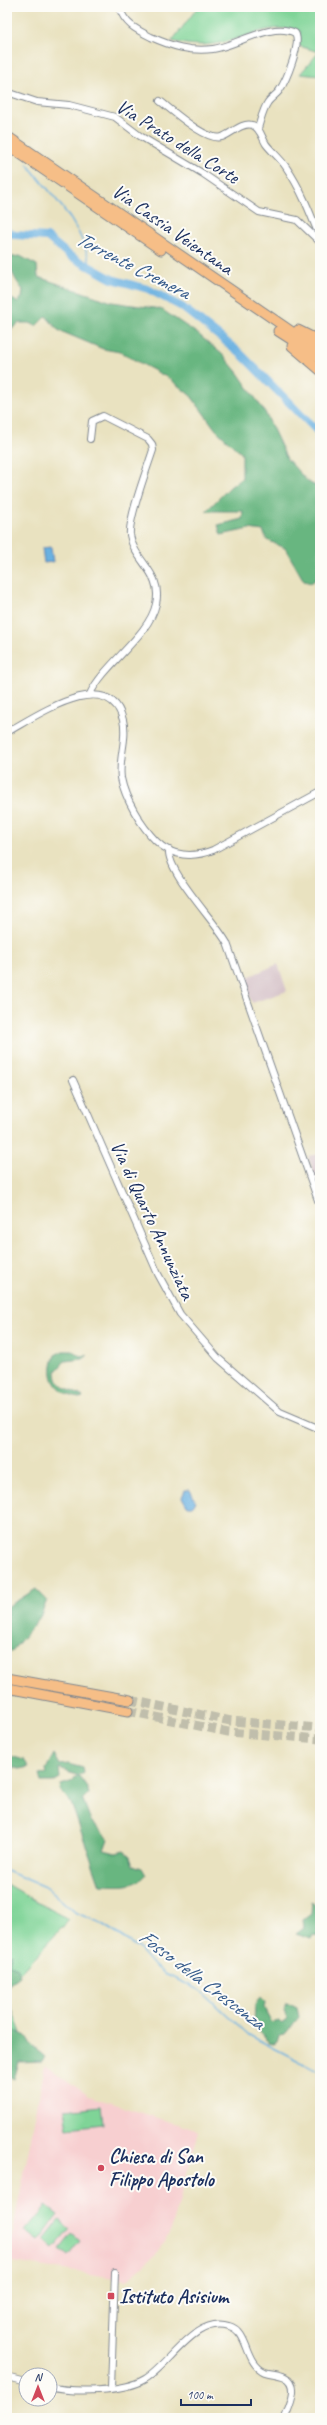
<svg xmlns="http://www.w3.org/2000/svg" width="327" height="2425" viewBox="0 0 327 2425" font-family="Caveat,sans-serif">
	<style>
		.built { fill: #f7cfd0 }
		.industrial { fill: #d2bdc5 }
		.green { fill: #7fd497; stroke: #4d827a }
		.forest { fill: #67b680; stroke: #41726f }
		.water { fill: #6ab1e1; stroke: #4270a0 }
		.lines { fill: none; stroke-linecap: round; stroke-linejoin: round }
		.stream { stroke: #6ab1e1; stroke-width: 1.5 }
		.river { stroke: #6ab1e1; stroke-width: 8 }
		.highway-tunnel { stroke: #c0beac; stroke-width: 9; stroke-dasharray: 9 4.5; stroke-linecap: butt }
		.minor-casing { stroke: #82888f; stroke-width: 8 }
		.highway-casing { stroke: #82888f; stroke-width: 11 }
		.minor { stroke: #fff; stroke-width: 6 }
		.highway { stroke: #f6be87; stroke-width: 9 }
		.poi-dot { fill: #d1495b; stroke: #fdfcf7; stroke-width: 1.5 }
		.labels { text-anchor: middle; stroke-width: 4; stroke-linejoin: round; paint-order: stroke }
		.street-label { font-size: 20px; fill: #1b2f5e; stroke: #fdfcf7 }
		.poi-label { font-size: 20px; font-weight: bold; fill: #1b2f5e; stroke: #fdfcf7; text-anchor: start }
		.water-label { font-size: 21px; font-style: italic; fill: #375c8c; stroke: #fdfcf7 }
	</style>
	<rect width="100%" height="100%" fill="#fdfcf7"/>
	<filter id="ink" filterUnits="userSpaceOnUse"><feTurbulence type="fractalNoise" baseFrequency=".025" numOctaves="2"/><feDisplacementMap in="SourceGraphic" scale="8" xChannelSelector="R" yChannelSelector="G"/><feConvolveMatrix kernelMatrix="1 2 1 2 8 2 1 2 1" color-interpolation-filters="sRGB"/></filter>
	<filter id="wash" filterUnits="userSpaceOnUse"><feTurbulence type="fractalNoise" baseFrequency=".012" numOctaves="4" result="noise"/><feDisplacementMap in="SourceGraphic" scale="16" xChannelSelector="R" yChannelSelector="G"/><feGaussianBlur stdDeviation="0.9" result="paint"/><feColorMatrix in="noise" values="0 0 0 0 0 0 0 0 0 0 0 0 0 0 0 0 0 1.4 0 .05"/><feComposite in="paint" operator="in"/></filter>
	<g filter="url(#wash)">
		<rect width="100%" height="100%" fill="#e9e2c0"/>
		<polygon class="built" points="45,2065 89,2096 199,2131 172,2227 165,2242 158,2252 127,2280 7,2261"/>
		<g class="industrial">
			<polygon points="278,964 287,991 252,1003 243,979"/>
			<polygon points="320,1154 320,1192 308,1156"/>
		</g>
		<g class="green">
			<path d="M198 7H320V76L300 74 319 52 299 46 300 31C270 23 252 36 224 42 207 46 190 46 172 41Z"/>
			<polygon points="7,1884 69,1920 7,1987"/>
			<polygon points="7,1996 21,2033 7,2041"/>
			<polygon points="101,2106 103,2124 68,2128 65,2110"/>
			<polygon points="46,2206 58,2215 38,2241 25,2231"/>
			<polygon points="59,2220 70,2229 54,2248 44,2239"/>
			<polygon points="72,2234 80,2241 68,2256 60,2249"/>
		</g>
		<g class="forest">
			<path d="M20 256 37 265 38 277 112 302 161 309 198 334 223 355 238 373 265 412 287 459 308 482 318 487 320 576 311 583 304 581 285 548 267 540 263 531 249 529 221 535 218 525 242 519 243 511H206L230 487 242 478V454L216 430 191 396 170 379 120 352 103 349 58 330 46 316 36 326 30 323H19L13 328H7V276L9 297 17 302 22 298 23 290C16 281 8 269 11 257Z"/>
			<path d="M63 1351H73L80 1356 88 1355 83 1359 65 1361 56 1371C56 1390 70 1388 83 1397L79 1398C56 1393 46 1378 55 1355Z"/>
			<polygon points="36,1589 47,1600 40,1617 12,1651 7,1651 7,1607"/>
			<polygon points="54,1754 60,1765 68,1764 83,1768 84,1773 79,1776 59,1769 60,1778 53,1782 41,1782 39,1775 47,1774 46,1769"/>
			<polygon points="7,1755 24,1760 29,1767 19,1769 7,1765"/>
			<path d="M75 1777H80L87 1787 89 1794 83 1800 91 1821 108 1839 104 1850 116 1853 124 1851 130 1856 133 1865 142 1868 146 1875C134 1889 116 1885 100 1885L71 1803 60 1790 61 1785 73 1781Z"/>
			<polygon points="312,1902 316,1906 320,1906 320,1936 313,1935 311,1939 296,1934 304,1928 303,1920 311,1914"/>
			<polygon points="12,1953 9,1965 18,1968 20,1976 7,1986 7,1955"/>
			<polygon points="260,1997 265,2002 264,2008 272,2023 279,2021 282,2024 287,2018 284,2010 287,2003 297,2008 299,2017 285,2034 280,2035 278,2042 275,2044 269,2043 254,2025 255,2005"/>
			<polygon points="7,2027 26,2036 32,2046 45,2057 42,2061 19,2062 14,2079 7,2075"/>
		</g>
		<g class="water">
			<polygon points="51,547 53,562 44,563 42,548"/>
			<polygon points="185,1490 190,1490 196,1502 192,1506 187,1506 182,1497"/>
		</g>
		<g class="lines">
			<g class="stream">
				<path d="M27 164C51 194 84 226 90 266"/>
				<polyline points="7,1871 47,1888 76,1913 99,1922 137,1947 152,1964 167,1975 200,1990 249,2035 320,2072"/>
			</g>
			<polyline class="river" points="7,232 15,235 47,237 70,256 112,279 148,289 182,307 239,352 320,434"/>
		</g>
	</g>
	<g filter="url(#ink)">
		<g class="lines">
			<g class="highway-tunnel">
				<polyline points="130,1700 231,1721 320,1728"/>
				<polyline points="128,1711 228,1732 320,1739"/>
			</g>
			<defs>
				<g id="minor">
					<path d="M119 7C125 24 135 29 151 37 171 46 190 52 213 49 236 46 272 21 295 33 302 43 286 81 279 91 276 95 271 98 268 102 263 109 261 119 258 128"/>
					<polyline points="7,92 37,102 69,105 115,117 140,136 202,173 259,212 297,220 320,242"/>
					<path d="M160 101C173 111 207 142 222 137 231 134 242 122 252 125 260 127 262 138 266 144 272 152 280 158 286 167 301 189 310 212 320 238"/>
					<path d="M90 439 92 421 103 416 148 439 152 444 153 450C147 469 128 519 130 535 134 562 163 572 156 604 149 636 105 663 90 694"/>
					<path d="M7 732C35 717 109 665 123 720 128 739 118 758 121 778 125 799 141 826 156 841 172 857 193 858 213 850L320 792"/>
					<path d="M169 850C167 872 215 921 227 943L320 1206"/>
					<polyline points="73,1080 158,1274 180,1314 218,1358 280,1412 320,1429"/>
					<polyline points="7,2377 26,2382"/>
					<path d="M50 2387C74 2393 123 2392 145 2379 170 2365 195 2315 229 2326 250 2332 244 2363 265 2372 271 2374 279 2374 285 2377 301 2384 289 2407 285 2418"/>
					<polyline points="111,2388 115,2272"/>
				</g>
				<g id="highway">
					<polyline points="7,136 320,351"/>
					<polyline points="7,145 161,250"/>
					<polyline points="298,330 320,341"/>
					<polyline points="278,331 320,358"/>
					<polyline points="292,346 320,370"/>
					<polyline points="7,1678 130,1700"/>
					<polyline points="7,1688 128,1711"/>
				</g>
			</defs>
			<use href="#minor" class="minor-casing"/>
			<use href="#highway" class="highway-casing"/>
			<use href="#minor" class="minor"/>
			<use href="#highway" class="highway"/>
		</g>
	</g>
	<g class="poi-dot">
		<circle cx="101" cy="2168" r="4"/>
		<rect x="107" y="2292" width="8" height="8" rx="2"/>
	</g>
	<g class="labels">
		<g class="street-label">
			<text transform="translate(178 141) rotate(32)" y="7">Via Prato della Corte</text>
			<text transform="translate(173 229) rotate(35)" y="7">Via Cassia Veientana</text>
			<text transform="translate(153 1220) rotate(65)" y="7">Via di Quarto Annunziata</text>
		</g>
		<g class="poi-label">
			<text x="109" y="2163">Chiesa di San<tspan x="109" dy="23">Filippo Apostolo</tspan></text>
			<text x="119" y="2303">Istituto Asisium</text>
		</g>
		<g class="water-label">
			<text transform="translate(133 265) rotate(27)" y="7">Torrente Cremera</text>
			<text transform="translate(202 1979) rotate(37)" y="7">Fosso della Crescenza</text>
		</g>
	</g>
	<rect width="327" height="2425" fill="none" stroke="#fdfcf7" stroke-width="24"/>
	<g transform="translate(38 2387)"><circle r="19" fill="#fdfcf7" stroke="#a3aaba"/>
	<path d="M0-3L7 15L0 10L-7 15Z" fill="#d1495b"/>
	<text y="-6" font-size="11" font-weight="bold" text-anchor="middle" fill="#1b2f5e">N</text>
	</g>
	<path d="M181 2399v6h70v-6" fill="none" stroke="#1b2f5e" stroke-width="2"/>
	<text x="187" y="2399" font-size="12" fill="#1b2f5e" stroke="#fdfcf7" stroke-width="3" paint-order="stroke">100 m</text>
</svg>
